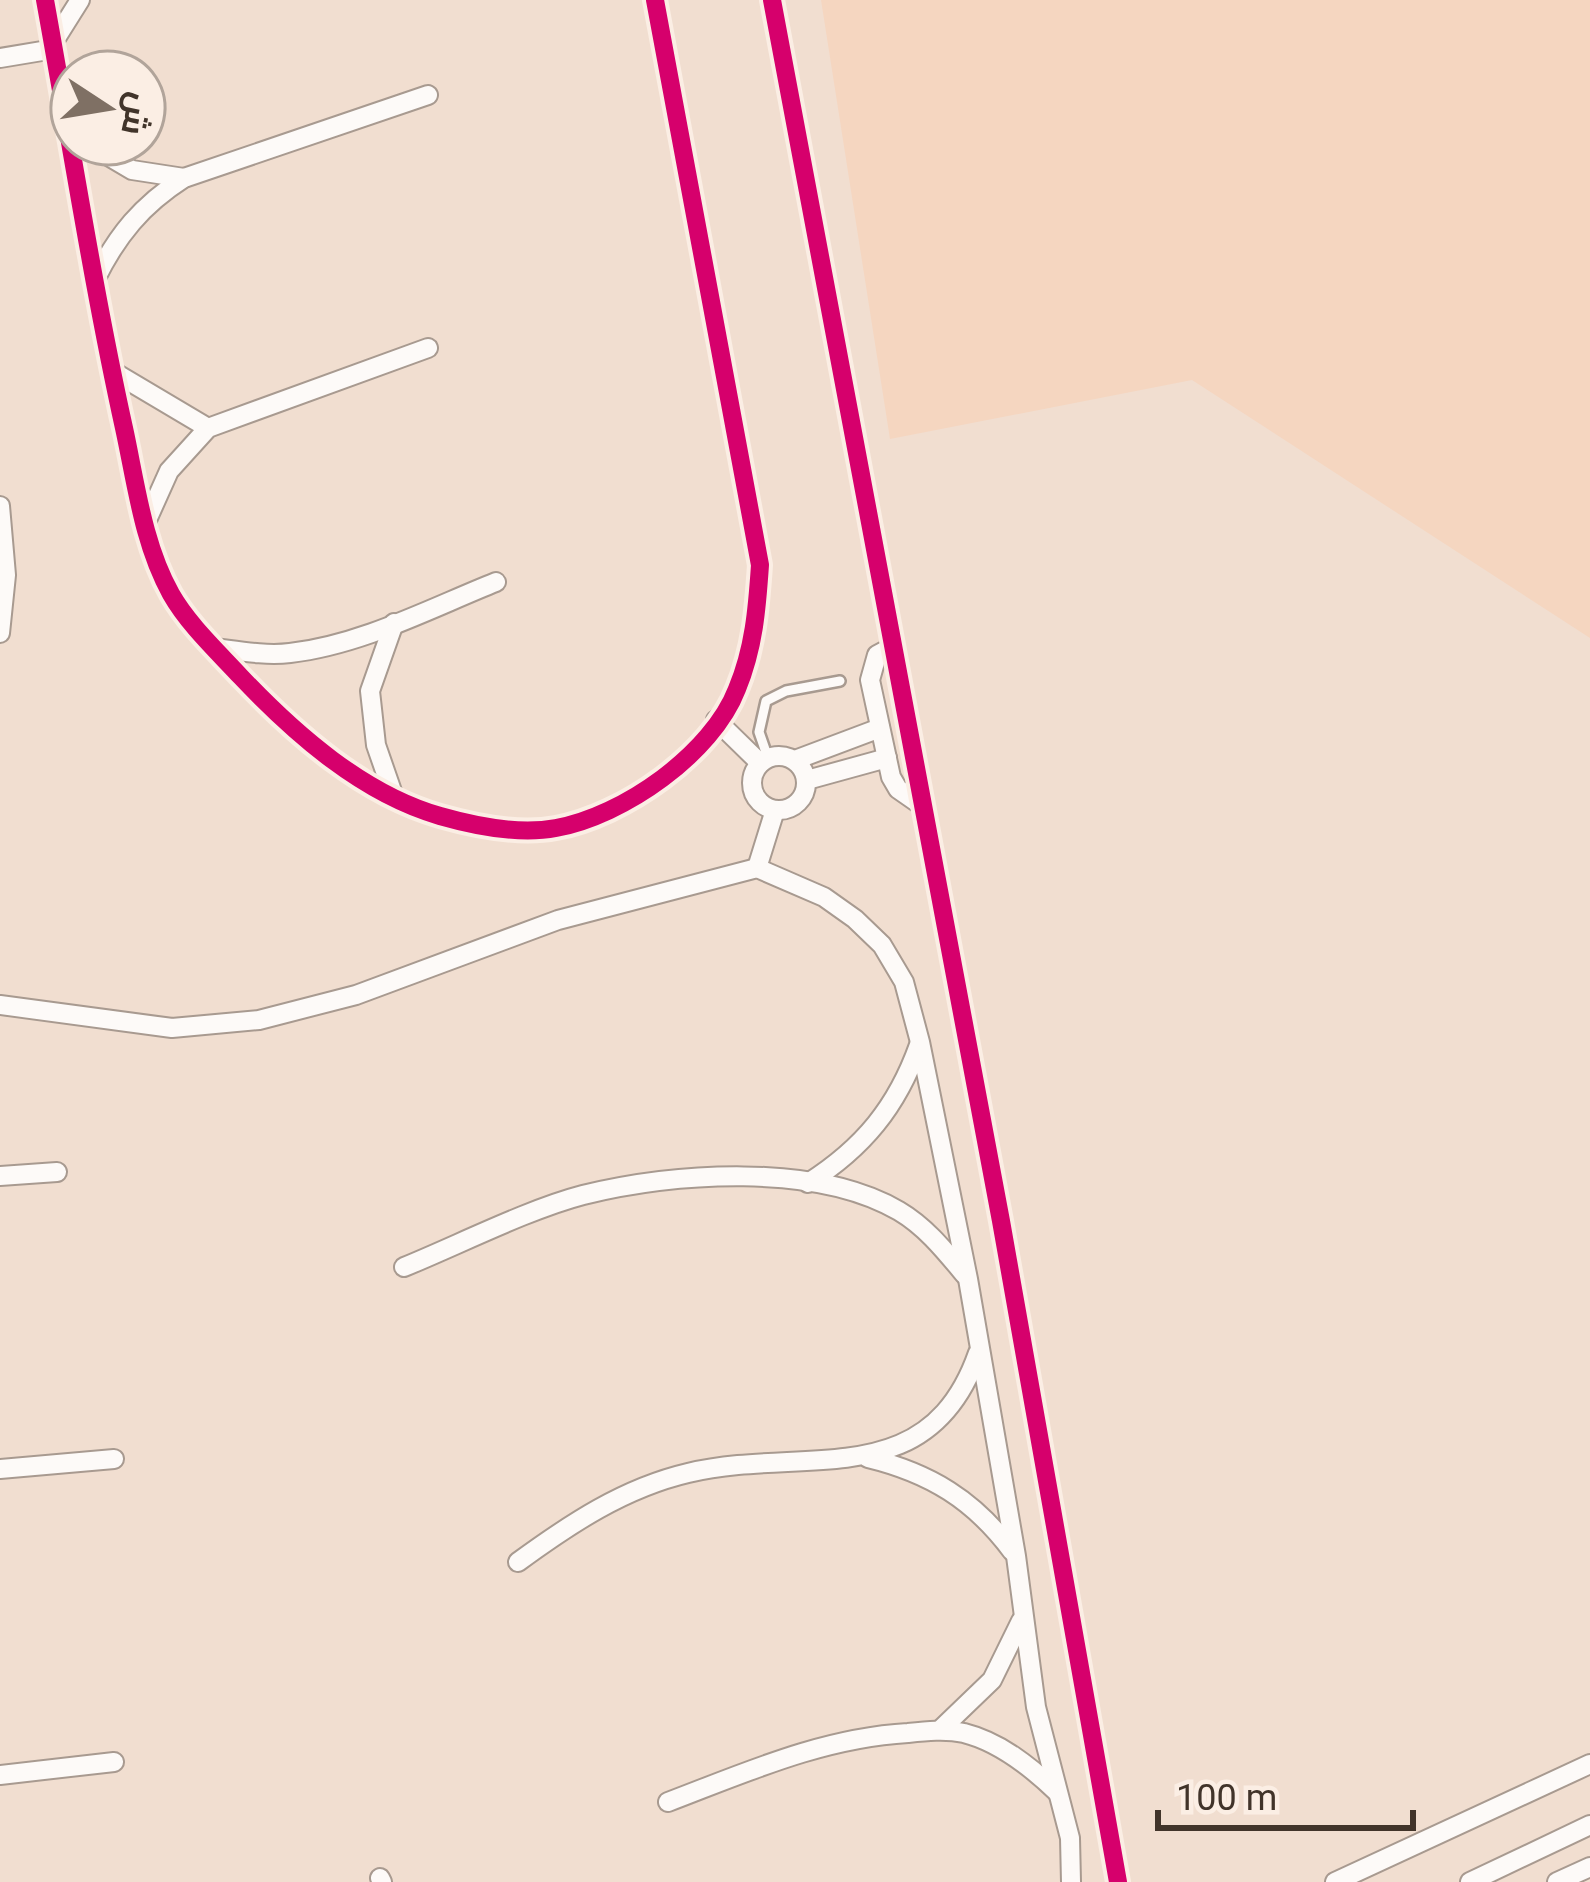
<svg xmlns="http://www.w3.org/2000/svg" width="1590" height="1882" viewBox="0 0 1590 1882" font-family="Roboto,Cairo,sans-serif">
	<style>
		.built { fill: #f5d6c0 }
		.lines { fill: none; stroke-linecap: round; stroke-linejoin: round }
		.service-casing { stroke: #a89a90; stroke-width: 14 }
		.minor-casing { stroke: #a89a90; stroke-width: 22 }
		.service { stroke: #fdfaf8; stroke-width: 9 }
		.minor { stroke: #fdfaf8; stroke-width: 18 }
		.cycleway-casing { stroke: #fbeee4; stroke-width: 26 }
		.cycleway { stroke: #d6006c; stroke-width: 18 }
	</style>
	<rect width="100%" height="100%" fill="#f1ded0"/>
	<polygon class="built" points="821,0 1590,0 1590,638 1192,380 890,439"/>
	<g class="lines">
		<defs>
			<polyline id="service" points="768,758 759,732 766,701 786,691 840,681"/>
			<g id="minor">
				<path d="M45 0C71 143 93 287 124 428 136 483 143 544 171 594 188 624 217 651 241 677 295 734 363 794 440 816 475 826 519 835 556 828 623 816 712 754 737 689 754 648 757 609 760 565L655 0"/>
				<polyline points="772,0 1001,1221 1118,1882"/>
				<polyline points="53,43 80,0"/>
				<polyline points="0,58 54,49"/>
				<polyline points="88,144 132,170 184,178"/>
				<path d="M95 280C117 235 142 205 184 178L428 95"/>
				<polyline points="112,371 208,428"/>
				<polyline points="0,506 6,575 0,633"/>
				<polyline points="147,520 169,471 208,428 428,348"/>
				<polyline points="892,647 877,655 870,680 891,777 898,789 921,805"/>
				<path d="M215 648C239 651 266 656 290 653 361 645 431 608 496 582"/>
				<polyline points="716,720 760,763"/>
				<circle cx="779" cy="783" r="27"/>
				<polyline points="795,760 880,728"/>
				<polyline points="807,780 887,758"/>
				<polyline points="393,794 376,745 370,691 394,623"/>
				<polyline points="757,868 775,810"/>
				<polyline points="0,1005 172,1028 259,1020 356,995 558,920 757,868 824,897 855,919 882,945 904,982 920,1042 968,1279 1016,1556 1036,1707 1070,1838 1071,1882"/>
				<polyline points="0,1176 57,1172"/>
				<path d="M808 1183C863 1148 897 1107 919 1045"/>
				<path d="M404 1267C458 1245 529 1209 583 1195 674 1173 815 1162 899 1211 926 1227 945 1251 965 1275"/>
				<path d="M868 1458C930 1473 974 1500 1012 1551"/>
				<polyline points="0,1469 114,1459"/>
				<path d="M518 1562C570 1524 624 1488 688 1473 803 1445 928 1496 978 1353"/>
				<polyline points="940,1730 992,1680 1021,1621"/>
				<polyline points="0,1775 114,1762"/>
				<path d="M668 1802C747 1772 822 1738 908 1733 926 1731 946 1729 964 1733 1000 1742 1031 1767 1057 1792"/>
				<polyline points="380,1878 382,1882"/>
				<polyline points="1335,1882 1590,1764"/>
				<polyline points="1470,1882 1590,1825"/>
				<polyline points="1557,1882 1590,1867"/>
			</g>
		</defs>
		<use href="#service" class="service-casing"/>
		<use href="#minor" class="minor-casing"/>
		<use href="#service" class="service"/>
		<use href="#minor" class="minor"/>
		<defs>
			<g id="cycleway">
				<path d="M45 0C71 143 93 287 124 428 136 483 143 544 171 594 188 624 217 651 241 677 295 734 363 794 440 816 475 826 519 835 556 828 623 816 712 754 737 689 754 648 757 609 760 565L655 0"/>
				<polyline points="772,0 1001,1221 1118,1882"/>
			</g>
		</defs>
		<use href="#cycleway" class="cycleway-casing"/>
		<use href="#cycleway" class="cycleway"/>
	</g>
	<g transform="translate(108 108) rotate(102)"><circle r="57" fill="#fbeee4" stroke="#b1a49a" stroke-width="3"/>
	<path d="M0-9L21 45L0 30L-21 45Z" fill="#7f7064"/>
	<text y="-18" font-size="33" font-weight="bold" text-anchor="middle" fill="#41342a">ش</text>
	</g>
	<path d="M1158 1810v18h255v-18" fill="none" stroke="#41342a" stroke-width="6"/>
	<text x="1176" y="1810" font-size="36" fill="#41342a" stroke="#fbeee4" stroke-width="9" paint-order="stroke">100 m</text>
</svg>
